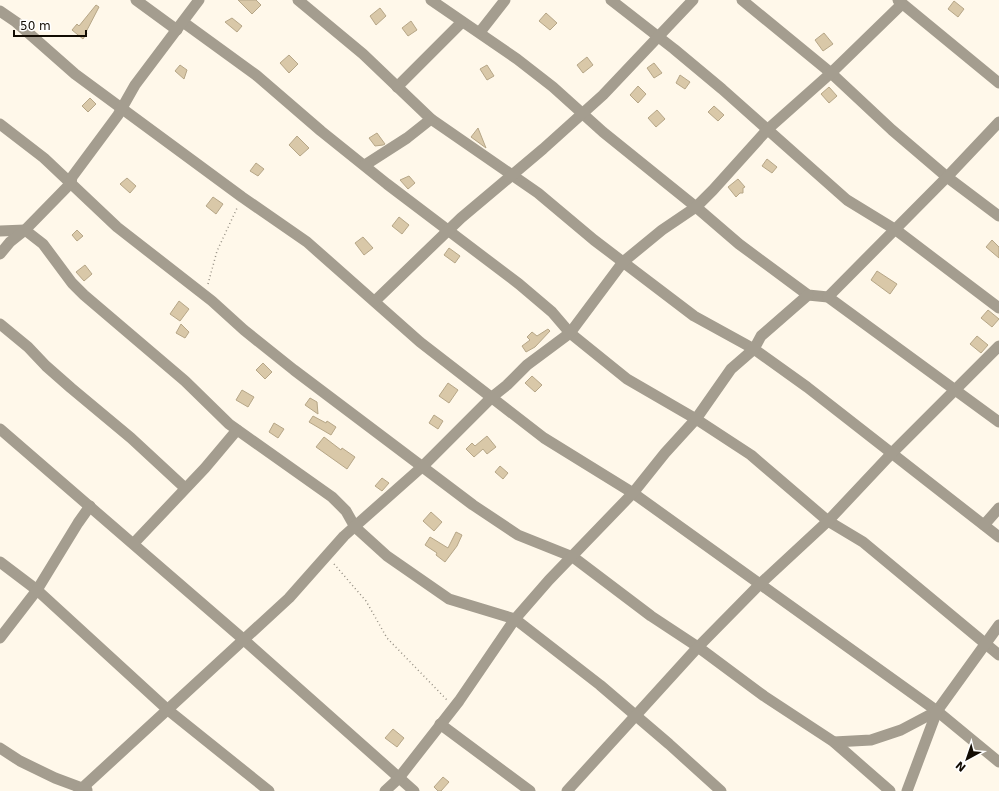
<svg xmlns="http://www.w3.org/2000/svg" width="999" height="791" viewBox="0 0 999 791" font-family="'DejaVu Sans',sans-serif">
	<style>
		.building { fill: #d9c8a8; stroke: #b6a687 }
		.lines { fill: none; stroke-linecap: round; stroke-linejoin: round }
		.path { stroke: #958f83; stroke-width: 1.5; stroke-dasharray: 1 3; stroke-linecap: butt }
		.street { stroke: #a49d8f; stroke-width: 11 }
	</style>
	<rect width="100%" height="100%" fill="#fff8ea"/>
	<g class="building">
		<polygon points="238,0 256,0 261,5 252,14"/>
		<polygon points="954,1 964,9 958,17 948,9"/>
		<polygon points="96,5 99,7 86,32 87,33 83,39 72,30 77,24 79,26"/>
		<polygon points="380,8 386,16 376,25 370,16"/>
		<polygon points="546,13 557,23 550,30 539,21"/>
		<polygon points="232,18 242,26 237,32 225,22"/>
		<polygon points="411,21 417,30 408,36 402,28"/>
		<polygon points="824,33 833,44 823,51 815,40"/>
		<polygon points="289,55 298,64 289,73 280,63"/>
		<polygon points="587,57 593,65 583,73 577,65"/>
		<polygon points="654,63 662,73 654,78 647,68"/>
		<polygon points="180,65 187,70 184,79 175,71"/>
		<polygon points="487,65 494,76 487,80 480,69"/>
		<polygon points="680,75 690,82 685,89 676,83"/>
		<polygon points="638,86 646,94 638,103 630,95"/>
		<polygon points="829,87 837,96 829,103 821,94"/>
		<polygon points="90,98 96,104 88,112 82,106"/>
		<polygon points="714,106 724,115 718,121 708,112"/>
		<polygon points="657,110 665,119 656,127 648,118"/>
		<polygon points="478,128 486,148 471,137"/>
		<polygon points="377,133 385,144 383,145 375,146 369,138"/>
		<polygon points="297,136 309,148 300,156 289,145"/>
		<polygon points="767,159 777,167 772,173 762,166"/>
		<polygon points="256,163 264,169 258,176 250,171"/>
		<polygon points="409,176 415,183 408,189 400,180"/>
		<polygon points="127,178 136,186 130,193 120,184"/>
		<polygon points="738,179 745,187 743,188 743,193 740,193 736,197 728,187"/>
		<polygon points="213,197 223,204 216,214 206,206"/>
		<polygon points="399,217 409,225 402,234 392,226"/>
		<polygon points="77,230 83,236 77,241 72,235"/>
		<polygon points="363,237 373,248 364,255 355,243"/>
		<polygon points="992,240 999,247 999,258 986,247"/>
		<polygon points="449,248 460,256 455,263 444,255"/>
		<polygon points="85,265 92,274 84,281 76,272"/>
		<polygon points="877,271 897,284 890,294 871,280"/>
		<polygon points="179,301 189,309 180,321 170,314"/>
		<polygon points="988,310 999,319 992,327 981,318"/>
		<polygon points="181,324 189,332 185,338 176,333"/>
		<polygon points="548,329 550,331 535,347 526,352 522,346 530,340 527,337 532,332 537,336"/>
		<polygon points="977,336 988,345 981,353 970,344"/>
		<polygon points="263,363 272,372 265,379 256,370"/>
		<polygon points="532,376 542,385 535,392 525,383"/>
		<polygon points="448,383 458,390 449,403 439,396"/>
		<polygon points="242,390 254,397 248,407 236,400"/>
		<polygon points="310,398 317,402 318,414 305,405"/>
		<polygon points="434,415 443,421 438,429 429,423"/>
		<polygon points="313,416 326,423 327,421 336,427 331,435 309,422"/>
		<polygon points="274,423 284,429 278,438 269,432"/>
		<polygon points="487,436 496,447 487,454 483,449 474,457 466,449 472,443 475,446"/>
		<polygon points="324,437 341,450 342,448 355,457 347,469 316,447"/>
		<polygon points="500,466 508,473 503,479 495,472"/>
		<polygon points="382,478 389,483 382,491 375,486"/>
		<polygon points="431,512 442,522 434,531 423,521"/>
		<polygon points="456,532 462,535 457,546 445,562 436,555 437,553 425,545 430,537 448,548"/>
		<polygon points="393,729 404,738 397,747 385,738"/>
		<polygon points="443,777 449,782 441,791 438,791 434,787"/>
	</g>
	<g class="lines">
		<g class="path">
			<polyline points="208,284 217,251 238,206"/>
			<polyline points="334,564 366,601 387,638 447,700"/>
		</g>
		<g class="street">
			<polyline points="136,0 177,30"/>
			<polyline points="298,0 363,54 431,119 538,193 594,240 694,316 754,349 807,387 999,537"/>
			<polyline points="431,0 517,59 553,87 603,132 696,207 739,244 808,295 828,297 999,422"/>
			<polyline points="611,0 674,49 722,89 847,200 896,230 999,308"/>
			<polyline points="742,0 831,73 892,130 947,177 999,216"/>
			<polyline points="898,0 999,83"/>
			<polyline points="0,11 16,22 75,74 242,197 307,242 420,342 544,438 633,493 937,711 999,762"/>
			<polyline points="183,22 256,75 321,131 387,184 519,284 552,312 570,333 627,379 696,419 751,455 828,521 863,542 999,655"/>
			<polyline points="480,32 505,0"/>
			<polyline points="397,87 462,22"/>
			<polyline points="0,124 44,158 117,227 212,301 244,330 294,370 473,505 518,535 573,557 651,616 698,647 764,696 834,742 890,791"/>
			<polyline points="365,165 407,138 431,119"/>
			<polyline points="0,231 25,230 43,244 72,283 84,295 185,381 229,424 332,497 346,511 355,527 387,556 449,599 515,619 600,685 669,744 721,791"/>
			<polyline points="0,254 10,242 25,230 71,183 72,177 118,115 135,85 199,0"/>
			<polyline points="828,297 947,177 999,122"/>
			<polyline points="375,301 461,218 543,149 603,95 693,0"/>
			<polyline points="0,324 28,347 46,366 71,388 131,438 185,488"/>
			<polyline points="0,429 243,639 414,791"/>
			<polyline points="984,525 999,508"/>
			<polyline points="134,543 205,468 237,430"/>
			<polyline points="0,562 37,590 168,710 269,791"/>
			<polyline points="0,638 37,590 78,523 90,506"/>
			<polyline points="440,724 530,791"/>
			<polyline points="834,742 871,740 901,730 937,711 999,625"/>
			<polyline points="0,748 20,761 55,778 87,790"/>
			<polyline points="79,791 289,598 344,536 423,466 492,397 507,385 527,365 570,333 623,262 662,230 696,207 713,190 768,129 831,73 902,4"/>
			<polyline points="385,791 398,779 459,701 515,619 549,580 633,493 665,453 696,419 731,369 754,349 761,336 808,295"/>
			<polyline points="567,791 698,647 760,584 828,521 892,453 999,346"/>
			<polyline points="907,791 937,711"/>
		</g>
	</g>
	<g transform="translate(967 759) rotate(220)" stroke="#ffffff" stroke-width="3" paint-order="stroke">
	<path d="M0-3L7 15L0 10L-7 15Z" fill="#120c03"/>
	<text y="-6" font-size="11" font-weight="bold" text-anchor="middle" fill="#120c03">N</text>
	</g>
	<path d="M14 30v6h72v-6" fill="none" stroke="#120c03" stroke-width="2"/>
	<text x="20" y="30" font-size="12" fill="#120c03" stroke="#ffffff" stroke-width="3" paint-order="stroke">50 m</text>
</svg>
